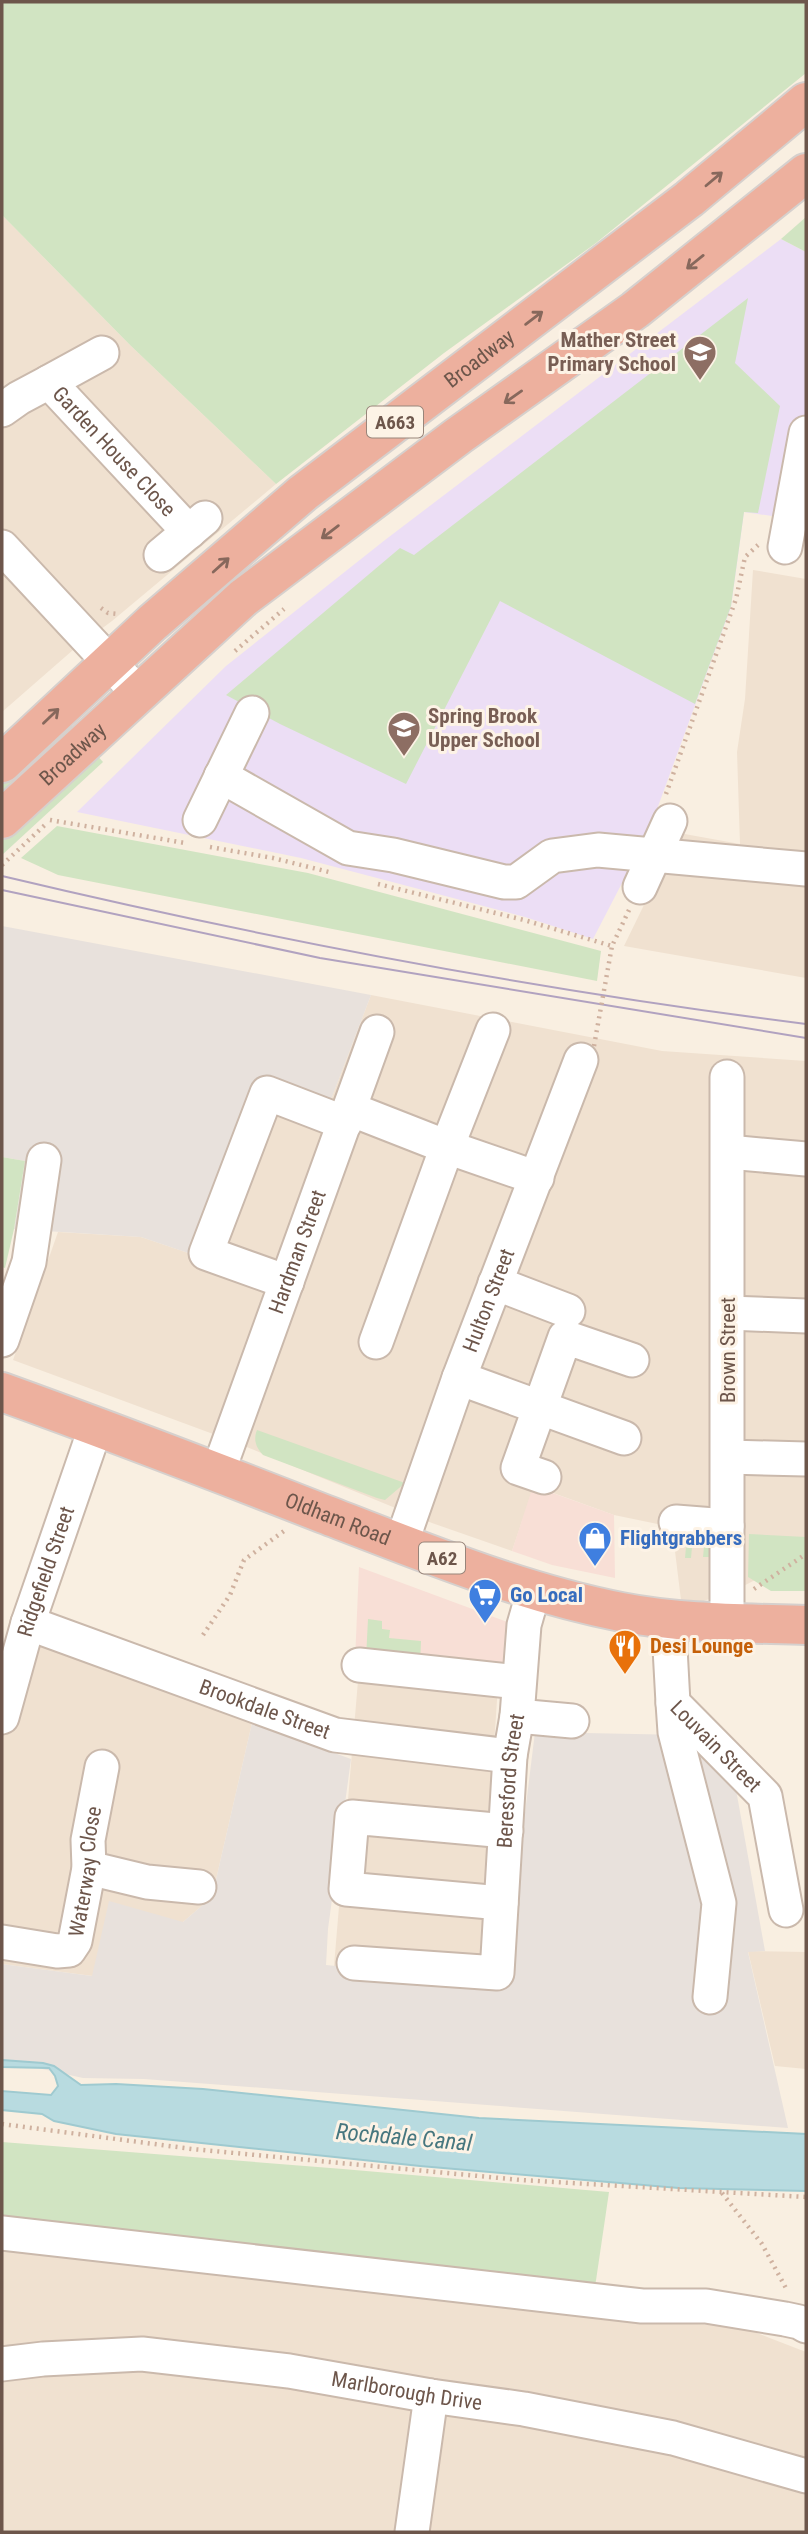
<svg xmlns="http://www.w3.org/2000/svg" width="808" height="2534" viewBox="0 0 808 2534" font-family="'Roboto Condensed',sans-serif">
	<style>
		.residential { fill: #f0e1d0 }
		.commercial { fill: #f8dfd6 }
		.industrial { fill: #e8e1dc }
		.education { fill: #ecdef5 }
		.green { fill: #d1e4c2 }
		.water { fill: #b8dbe0; stroke: #9fcad0; stroke-width: 2 }
		.lines { fill: none; stroke-linecap: round; stroke-linejoin: round }
		.minor-casing { stroke: #cab9ac; stroke-width: 37 }
		.highway-casing { stroke: #d6d0cd; stroke-width: 42 }
		.path { stroke: #cfb19f; stroke-width: 4.5; stroke-dasharray: 2 5; stroke-linecap: butt }
		.minor { stroke: #fff; stroke-width: 33 }
		.highway { stroke: #edb09e; stroke-width: 38 }
		.tram { stroke: #b1a2c0; stroke-width: 2 }
		.path-bridge { stroke: #cfb19f; stroke-width: 4.5; stroke-dasharray: 2 5; stroke-linecap: butt }
		.oneway { stroke: #87685c }
		.labels { text-anchor: middle; stroke-width: 6; stroke-linejoin: round; paint-order: stroke }
		.shield { fill: #fdf3e6; stroke: #98857a; stroke-width: 2 }
		.shield-label { font-size: 19px; font-weight: bold; fill: #6d564b }
		.education-label { font-size: 21px; font-weight: bold; fill: #785e54; stroke: #fdf3e6; text-anchor: end }
		.street-label { font-size: 21px; fill: #6d564b; stroke: #fdf3e6 }
		.shop-label { font-size: 21px; font-weight: bold; fill: #366cbe; stroke: #fdf3e6; text-anchor: start }
		.food-label { font-size: 21px; font-weight: bold; fill: #c56008; stroke: #fdf3e6; text-anchor: start }
		.water-label { font-size: 23px; font-style: italic; fill: #47777f; stroke: #fdf3e6 }
	</style>
	<rect width="100%" height="100%" fill="#f9efe1"/>
	<g class="residential">
		<polygon points="2,215 130,345 276,484 112,621 73,650 2,712"/>
		<polygon points="753,570 806,579 806,978 624,946 679,833 740,844 737,752 745,699"/>
		<polygon points="371,995 662,1051 806,1061 806,1553 734,1591 682,1608 672,1527 614,1515 534,1486 512,1551 432,1523 232,1441 13,1360 58,1232 141,1237 200,1257 266,1087 327,1110"/>
		<polygon points="21,1636 252,1723 212,1897 183,1922 93,1976 2,1964 2,1734"/>
		<polygon points="359,1669 498,1685 479,1971 334,1966"/>
		<polygon points="748,1951 806,1952 806,2069 775,2066"/>
		<polygon points="2,2246 676,2323 739,2326 806,2352 806,2532 2,2532"/>
	</g>
	<g class="commercial">
		<polygon points="533,1486 614,1515 615,1578 552,1565 512,1551"/>
		<polygon points="359,1567 510,1623 507,1677 355,1661"/>
	</g>
	<g class="industrial">
		<polygon points="2,926 371,995 327,1110 266,1088 200,1257 141,1237 14,1229 25,1161 2,1157"/>
		<polygon points="252,1723 351,1759 328,1929 326,1965 504,1983 535,1732 685,1735 735,1784 765,1951 748,1952 788,2128 144,2079 83,2078 2,2060 2,1964 92,1976 109,1901 183,1922 212,1897"/>
	</g>
	<polygon class="education" points="781,239 806,252 806,521 744,512 731,607 649,831 593,939 525,917 301,858 77,812 226,666 385,540"/>
	<g class="green">
		<polygon points="2,2 806,2 806,73 596,243 444,353 276,484 130,345 2,215"/>
		<polygon points="806,217 806,252 781,239"/>
		<polygon points="748,298 735,363 780,406 758,513 744,512 731,606 695,704 500,601 406,784 280,724 226,695 400,548 414,555"/>
		<polygon points="67,721 78,733 2,801 2,781"/>
		<polygon points="94,752 103,762 2,855 2,835"/>
		<polygon points="57,826 308,873 601,951 597,981 58,875 21,858"/>
		<polygon points="2,1157 25,1161 14,1229 5,1268 2,1267"/>
		<path d="M257 1430 405 1483 385 1500 377 1498 263 1455C256 1447 253 1440 257 1430Z"/>
		<polygon points="676,1528 711,1530 711,1557 703,1557 704,1547 692,1547 691,1558 685,1558 686,1547 674,1547"/>
		<polygon points="749,1534 806,1537 806,1591 771,1591 748,1577"/>
		<polygon points="368,1619 382,1621 382,1629 390,1630 389,1638 421,1641 420,1666 366,1659"/>
		<polygon points="2,2142 343,2169 609,2192 594,2294 2,2227"/>
	</g>
	<polygon class="water" points="2,2060 43,2063 54,2066 81,2085 116,2084 203,2089 479,2118 806,2134 806,2191 679,2188 420,2166 116,2134 54,2121 42,2114 2,2110 2,2091 51,2095 58,2086 55,2076 49,2068 2,2067"/>
	<g class="lines">
		<defs>
			<g id="minor">
				<polyline points="49,382 102,353"/>
				<path id="s1" d="M2 410 19 398 49 382 189 532"/>
				<polyline points="2,547 138,693"/>
				<polyline points="785,547 806,433"/>
				<polyline points="161,555 205,518"/>
				<polyline points="221,776 348,848 393,855 504,882 516,882 552,856 598,850 806,869"/>
				<polyline points="200,820 252,713"/>
				<polyline points="640,887 670,821"/>
				<polyline points="350,1109 447,1147 537,1178"/>
				<polyline points="728,1152 806,1159"/>
				<polyline points="287,1282 206,1253 267,1093 345,1123"/>
				<polyline points="495,1283 568,1311"/>
				<polyline points="728,1313 806,1316"/>
				<polyline points="2,1340 29,1262 44,1160"/>
				<polyline points="376,1342 447,1147 493,1030"/>
				<polyline points="459,1378 624,1438"/>
				<polyline points="728,1457 806,1459"/>
				<path id="s2" d="M218 1472 377 1032"/>
				<polyline points="544,1477 518,1468 565,1337 632,1360"/>
				<polyline points="676,1522 727,1526"/>
				<path id="s3" d="M401 1544 459 1378 581 1060"/>
				<path id="s4" d="M672 1620 670 1648 673 1703 765 1796 786 1910"/>
				<path id="s5" d="M28 1623 335 1735 510 1756"/>
				<polyline points="727,1623 727,1077"/>
				<polyline points="359,1665 518,1682"/>
				<polyline points="673,1703 675,1732 719,1903 710,1997"/>
				<polyline points="517,1716 572,1721"/>
				<path id="s6" d="M2 1717 28 1623 96 1426"/>
				<polyline points="89,1868 147,1882 199,1887"/>
				<polyline points="501,1903 346,1889 352,1817 506,1831"/>
				<path id="s7" d="M2 1942 57 1951 69 1950 75 1941 89 1868 88 1840 102 1767"/>
				<path id="s8" d="M354 1963 497 1973 510 1756 517 1716 524 1625 534 1590"/>
				<polyline points="2,2233 642,2306 706,2306 785,2319 799,2322 806,2326"/>
				<path id="s9" d="M2 2364 43 2359 142 2354 289 2371 431 2396 524 2409 673 2438 806 2476"/>
				<polyline points="412,2532 431,2396"/>
			</g>
			<g id="highway">
				<path id="s10" d="M2 763 152 623 303 493 689 199 806 102"/>
				<path id="s11" d="M2 819 243 598 458 436 635 310 806 173"/>
				<path id="s12" d="M2 1392C110 1431 217 1472 324 1514 421 1551 519 1592 621 1612 682 1624 745 1623 806 1625"/>
			</g>
		</defs>
		<use href="#minor" class="minor-casing"/>
		<use href="#highway" class="highway-casing"/>
		<g class="path">
			<polyline points="101,608 108,613 118,614"/>
			<polyline points="235,651 284,609"/>
			<polyline points="666,794 736,599 745,557 758,545"/>
			<polyline points="50,820 185,843"/>
			<polyline points="210,847 273,858 329,872"/>
			<polyline points="2,865 47,823"/>
			<polyline points="378,884 524,920 612,946 629,910"/>
			<polyline points="754,1589 806,1554"/>
			<polyline points="203,1635 230,1595 244,1560 284,1531"/>
			<polyline points="2,2124 192,2149 521,2180 806,2197"/>
			<polyline points="722,2193 762,2244 787,2290"/>
		</g>
		<use href="#minor" class="minor"/>
		<use href="#highway" class="highway"/>
		<g class="tram">
			<path d="M2 876C267 939 536 990 806 1024"/>
			<polyline points="2,890 320,958 806,1038"/>
		</g>
		<polyline class="path-bridge" points="594,1046 612,946"/>
	</g>
	<defs><path id="oneway-shaft" d="M-6 0H5M1.5-3L5.5 0L1.5 3" fill="none" stroke-width="1.6" stroke-linecap="round" stroke-linejoin="round" transform="scale(1.75)"/></defs>
	<g class="oneway">
		<use href="#oneway-shaft" transform="translate(714 179) rotate(-40)"/>
		<use href="#oneway-shaft" transform="translate(695 262) rotate(141)"/>
		<use href="#oneway-shaft" transform="translate(534 318) rotate(-37)"/>
		<use href="#oneway-shaft" transform="translate(513 397) rotate(145)"/>
		<use href="#oneway-shaft" transform="translate(330 532) rotate(143)"/>
		<use href="#oneway-shaft" transform="translate(221 565) rotate(-42)"/>
		<use href="#oneway-shaft" transform="translate(51 716) rotate(-44)"/>
	</g>
	<defs>
		<symbol id="school-pin" viewBox="-11 -11 22 30"><path d="M0 17L-7.5 6A9.5 9.5 0 1 1 7.5 6Z" fill="#8d6e63" stroke="#fdf3e6"/><path d="M0-5L7-2L0 1L-7-2ZM-4 1L0 2.5L4 1V4Q0 6-4 4Z" fill="#fff"/></symbol>
		<symbol id="shop-pin" viewBox="-11 -11 22 30"><path d="M0 17L-7.5 6A9.5 9.5 0 1 1 7.5 6Z" fill="#3f7fe0" stroke="#fdf3e6"/><path d="M-5-2.5h2.3a2.7 3.5 0 0 1 5.4 0H5L5.5 6h-11ZM-1.5-2.5h3a1.5 2.3 0 0 0-3 0Z" fill="#fff"/></symbol>
		<symbol id="supermarket-pin" viewBox="-11 -11 22 30"><path d="M0 17L-7.5 6A9.5 9.5 0 1 1 7.5 6Z" fill="#3f7fe0" stroke="#fdf3e6"/><path d="M-6-5.5h2.5l.6 2H6L4.5 2H-2.5L-4.4-4H-6ZM-1.5 3.2a1.3 1.3 0 1 0 .1 0ZM3 3.2a1.3 1.3 0 1 0 .1 0Z" fill="#fff"/></symbol>
		<symbol id="restaurant-pin" viewBox="-11 -11 22 30"><path d="M0 17L-7.5 6A9.5 9.5 0 1 1 7.5 6Z" fill="#e8710a" stroke="#fdf3e6"/><path d="M-5-6h1v4h1v-4h1v4h1v-4h1v5L-1.5 .5V6h-2V.5L-5-1ZM5-6V6H3V1.5H1.5Q1.5-4 5-6Z" fill="#fff"/></symbol>
	</defs>
	<g fill-rule="evenodd">
		<use href="#school-pin" x="681" y="333" width="38" height="52"/>
		<use href="#school-pin" x="385" y="709" width="38" height="52"/>
		<use href="#shop-pin" x="576" y="1519" width="38" height="52"/>
		<use href="#supermarket-pin" x="466" y="1576" width="38" height="52"/>
		<use href="#restaurant-pin" x="606" y="1627" width="38" height="52"/>
	</g>
	<g class="labels">
		<g class="shield">
			<rect x="367" y="406.5" width="56" height="31" rx="5"/>
			<rect x="419" y="1542.5" width="46" height="31" rx="5"/>
		</g>
		<g class="shield-label">
			<text x="395" y="429">A663</text>
			<text x="442" y="1565">A62</text>
		</g>
		<g class="education-label">
			<text x="676" y="347">Mather Street<tspan x="676" dy="24">Primary School</tspan></text>
			<text x="428" y="723" text-anchor="start">Spring Brook<tspan x="428" dy="24">Upper School</tspan></text>
		</g>
		<g class="street-label">
			<text dy="7" stroke="none"><textPath href="#s10" startOffset="626">Broadway</textPath></text>
			<text dy="7" stroke="none"><textPath href="#s1" startOffset="150">Garden House Close</textPath></text>
			<text dy="7" stroke="none"><textPath href="#s11" startOffset="96">Broadway</textPath></text>
			<text dy="7" stroke="none"><textPath href="#s2" startOffset="234">Hardman Street</textPath></text>
			<text dy="7" stroke="none"><textPath href="#s3" startOffset="259">Hulton Street</textPath></text>
			<text transform="translate(728 1350) rotate(-90)" y="7">Brown Street</text>
			<text dy="7" stroke="none"><textPath href="#s12" startOffset="359">Oldham Road</textPath></text>
			<text dy="7" stroke="none"><textPath href="#s6" startOffset="152">Ridgefield Street</textPath></text>
			<text dy="7" stroke="none"><textPath href="#s5" startOffset="252">Brookdale Street</textPath></text>
			<text dy="7" stroke="none"><textPath href="#s4" startOffset="144">Louvain Street</textPath></text>
			<text dy="7" stroke="none"><textPath href="#s8" startOffset="336">Beresford Street</textPath></text>
			<text dy="7" stroke="none"><textPath href="#s7" startOffset="149">Waterway Close</textPath></text>
			<text dy="7" stroke="none"><textPath href="#s9" startOffset="408">Marlborough Drive</textPath></text>
		</g>
		<g class="shop-label">
			<text x="620" y="1545">Flightgrabbers</text>
			<text x="510" y="1602">Go Local</text>
		</g>
		<g class="food-label">
			<text x="650" y="1653">Desi Lounge</text>
		</g>
		<g class="water-label">
			<text transform="translate(404 2137) rotate(5)" y="8">Rochdale Canal</text>
		</g>
	</g>
	<rect width="808" height="2534" fill="none" stroke="#6d564b" stroke-width="7"/>
</svg>
